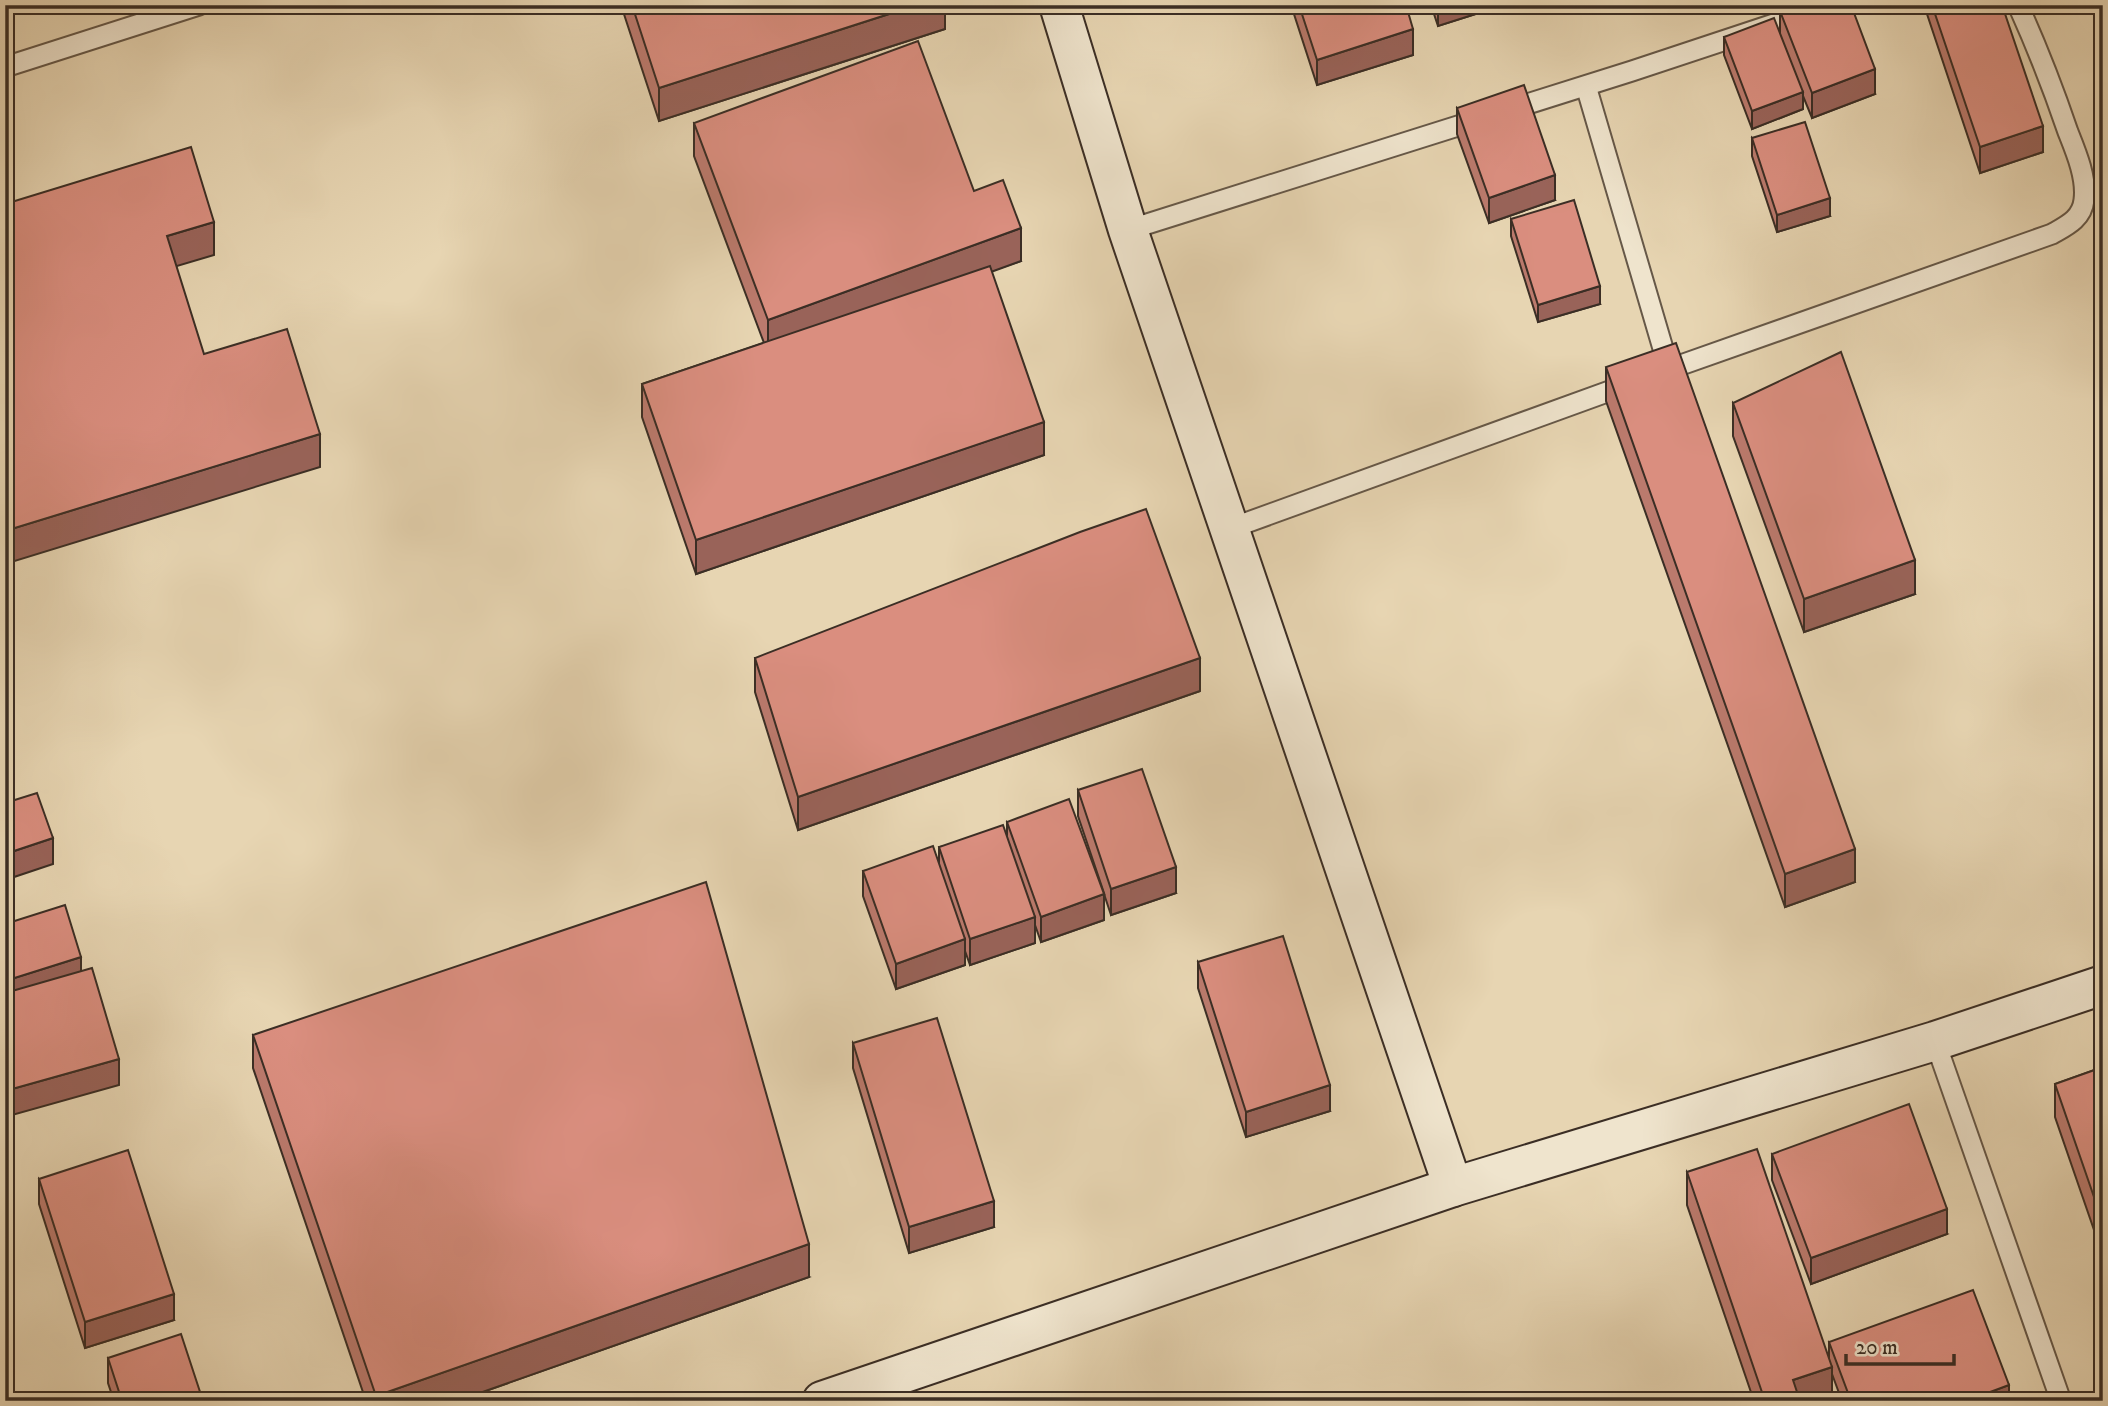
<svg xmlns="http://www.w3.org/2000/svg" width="2108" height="1406" viewBox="0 0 2108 1406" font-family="'IM FELL DW Pica',serif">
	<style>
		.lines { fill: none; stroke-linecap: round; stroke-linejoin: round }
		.lane-casing { stroke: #665848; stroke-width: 23 }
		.secondary-casing { stroke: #3b2e25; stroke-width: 42 }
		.lane { stroke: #efe4cd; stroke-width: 19 }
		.secondary { stroke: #efe4cd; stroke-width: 38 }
		.wall { fill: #bb7a6d; stroke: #3b2e25; stroke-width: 2 }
		.shaded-wall { fill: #996359; stroke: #3b2e25; stroke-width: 2 }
		.building { fill: #da8e7f; stroke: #3b2e25; stroke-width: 2 }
	</style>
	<rect width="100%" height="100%" fill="#e7d5b2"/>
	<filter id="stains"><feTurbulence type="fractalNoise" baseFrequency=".00286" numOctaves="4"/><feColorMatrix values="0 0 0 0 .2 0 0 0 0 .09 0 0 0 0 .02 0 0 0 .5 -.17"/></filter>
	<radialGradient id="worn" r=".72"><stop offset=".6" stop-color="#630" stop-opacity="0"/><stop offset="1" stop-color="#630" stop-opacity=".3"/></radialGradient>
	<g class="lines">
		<defs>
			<g id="lane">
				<polyline points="5,67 199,5"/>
				<polyline points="1586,86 1669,369"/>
				<polyline points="1128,230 1632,71 1831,5"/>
				<path d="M1661 372 2052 234C2066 226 2082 219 2084 200 2087 178 2076 152 2068 132 2053 88 2037 47 2018 5"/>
				<polyline points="1229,529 1629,384"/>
				<polyline points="1935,1041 2061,1401"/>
			</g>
			<g id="secondary">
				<polyline points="1059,5 1128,230 1453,1187"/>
				<polyline points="822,1401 1453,1187 1935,1041 2103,985"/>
			</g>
		</defs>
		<use href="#lane" class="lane-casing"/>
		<use href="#secondary" class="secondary-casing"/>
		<use href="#lane" class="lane"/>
		<use href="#secondary" class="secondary"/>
	</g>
	<g class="wall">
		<polygon points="621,5 945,5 945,29 659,121"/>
		<polygon points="1293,5 1406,5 1413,55 1317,85 1293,11"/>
		<polygon points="1431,5 1482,5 1482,12 1438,26"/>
		<polygon points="1924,5 2002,5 2043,152 1980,173"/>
		<polygon points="1780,11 1875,94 1812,118 1803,96 1803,109 1752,129 1724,55 1724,37 1780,32"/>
		<polygon points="1457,108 1555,200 1489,223 1457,134"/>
		<polygon points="694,123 974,191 1021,261 991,271 1044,455 696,574 642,417 642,384 764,343 694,156"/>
		<polygon points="1752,138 1830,216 1777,232 1752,156"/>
		<polygon points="1511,219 1600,304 1538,322 1511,236"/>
		<polygon points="1606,367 1855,882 1785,907 1606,401"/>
		<polygon points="1733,403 1915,594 1804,632 1733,436"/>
		<polygon points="755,658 1200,691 798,830 755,692"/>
		<polygon points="1078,790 1176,893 1111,915 1104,894 1104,920 1041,942 1035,925 1035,943 970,965 965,951 965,965 896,989 863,896 863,871 939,863 939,847 1007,835 1007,822 1104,893 1078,816"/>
		<polygon points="1198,962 1330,1111 1246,1137 1198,988"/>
		<polygon points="253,1035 809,1277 457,1401 366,1401 253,1068"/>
		<polygon points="853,1043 994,1227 909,1253 853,1068"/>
		<polygon points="2103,1067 2103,1256 2055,1117 2055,1084"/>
		<polygon points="1772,1154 1947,1234 1811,1284 1772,1180"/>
		<polygon points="1687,1172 1829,1360 1829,1342 2009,1401 1842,1401 1832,1374 1832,1400 1754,1401 1687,1205"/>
		<polygon points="39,1179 174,1320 85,1348 39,1204"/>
		<polygon points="108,1358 203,1401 114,1401 108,1383"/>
	</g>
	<g class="shaded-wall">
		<polygon points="917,5 945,5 945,29 659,121 659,88"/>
		<polygon points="1448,5 1482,5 1482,12 1438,26 1438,9"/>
		<polygon points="1413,29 1413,55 1317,85 1317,60"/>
		<polygon points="1875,69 1875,94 1812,118 1812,93"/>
		<polygon points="1803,92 1803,109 1752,129 1752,111"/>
		<polygon points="2043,126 2043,152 1980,173 1980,147"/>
		<polygon points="1555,175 1555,200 1489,223 1489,198"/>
		<polygon points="1830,198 1830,216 1777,232 1777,215"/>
		<polygon points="214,222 214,255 167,269 167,236"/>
		<polygon points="1021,228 1021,261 768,353 768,320"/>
		<polygon points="1600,286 1600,304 1538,322 1538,305"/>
		<polygon points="1044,422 1044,455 696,574 696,540"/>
		<polygon points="320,434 320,467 5,564 5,531"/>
		<polygon points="1915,560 1915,594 1804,632 1804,599"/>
		<polygon points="1200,658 1200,691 798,830 798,797"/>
		<polygon points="11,693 11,710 5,712 5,695"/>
		<polygon points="53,838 53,864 5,880 5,854"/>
		<polygon points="1855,849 1855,882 1785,907 1785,874"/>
		<polygon points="1176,867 1176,893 1111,915 1111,889"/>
		<polygon points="1104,894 1104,920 1041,942 1041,917"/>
		<polygon points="1035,917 1035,943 970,965 970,939"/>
		<polygon points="965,939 965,965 896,989 896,964"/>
		<polygon points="81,957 81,983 5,1007 5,981"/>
		<polygon points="119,1059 119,1085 5,1117 5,1091"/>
		<polygon points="1330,1085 1330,1111 1246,1137 1246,1112"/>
		<polygon points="994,1201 994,1227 909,1253 909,1227"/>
		<polygon points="1947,1209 1947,1234 1811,1284 1811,1258"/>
		<polygon points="809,1244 809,1277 457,1401 376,1401 376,1396"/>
		<polygon points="174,1294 174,1320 85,1348 85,1322"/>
		<polygon points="1832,1367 1832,1400 1793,1401 1793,1380"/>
		<polygon points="2009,1385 2009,1401 1966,1401"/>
	</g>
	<g class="building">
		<polygon points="632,5 917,5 659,88"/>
		<polygon points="1299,5 1406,5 1413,29 1317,60"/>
		<polygon points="1437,5 1448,5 1438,9"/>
		<polygon points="1796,5 1851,5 1875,69 1812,93 1780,11"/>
		<polygon points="1932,5 2002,5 2043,126 1980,147"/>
		<polygon points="1774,18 1803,92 1752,111 1724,37"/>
		<polygon points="918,41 974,191 1003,180 1021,228 768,320 694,123"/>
		<polygon points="1524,85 1555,175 1489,198 1457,108"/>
		<polygon points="1805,122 1830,198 1777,215 1752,138"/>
		<polygon points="191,147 214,222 167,236 204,354 287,329 320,434 5,531 5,204"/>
		<polygon points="1574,200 1600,286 1538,305 1511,219"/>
		<polygon points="990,266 1044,422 696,540 642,384"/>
		<polygon points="1676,343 1855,849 1785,874 1606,367"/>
		<polygon points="1841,352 1915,560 1804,599 1733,403"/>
		<polygon points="1146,509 1200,658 798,797 755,658 1080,532"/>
		<polygon points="5,676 11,693 5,695"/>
		<polygon points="1142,769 1176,867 1111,889 1078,790"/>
		<polygon points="37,793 53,838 5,854 5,803"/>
		<polygon points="1069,799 1104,894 1041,917 1007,822"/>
		<polygon points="1003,825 1035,917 970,939 939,847"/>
		<polygon points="933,846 965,939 896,964 863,871"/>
		<polygon points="706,882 809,1244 376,1396 253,1035"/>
		<polygon points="65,905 81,957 5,981 5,924"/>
		<polygon points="1283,936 1330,1085 1246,1112 1198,962"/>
		<polygon points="92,968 119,1059 5,1091 5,993"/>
		<polygon points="937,1018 994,1201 909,1227 853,1043"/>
		<polygon points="2103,1067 2103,1223 2055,1084"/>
		<polygon points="1909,1104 1947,1209 1811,1258 1772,1154"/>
		<polygon points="1757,1149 1832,1367 1793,1380 1800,1401 1765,1401 1687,1172"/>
		<polygon points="128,1150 174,1294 85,1322 39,1179"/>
		<polygon points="1973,1290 2009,1385 1966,1401 1851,1401 1829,1342"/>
		<polygon points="181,1334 203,1401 122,1401 108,1358"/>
	</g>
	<rect width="2108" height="1406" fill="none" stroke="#e7d5b2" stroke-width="28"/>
	<rect x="7" y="7" width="2094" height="1392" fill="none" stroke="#3b2e25" stroke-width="3.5"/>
	<rect x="14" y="14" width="2080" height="1378" fill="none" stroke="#3b2e25" stroke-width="2"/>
	<path d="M1846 1354v10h108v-10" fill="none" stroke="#3b2e25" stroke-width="3.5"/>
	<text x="1856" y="1354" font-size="21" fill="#3b2e25" stroke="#efe4cd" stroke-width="5" paint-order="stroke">20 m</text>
	<rect width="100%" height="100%" filter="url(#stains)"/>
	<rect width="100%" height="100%" fill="url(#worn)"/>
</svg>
